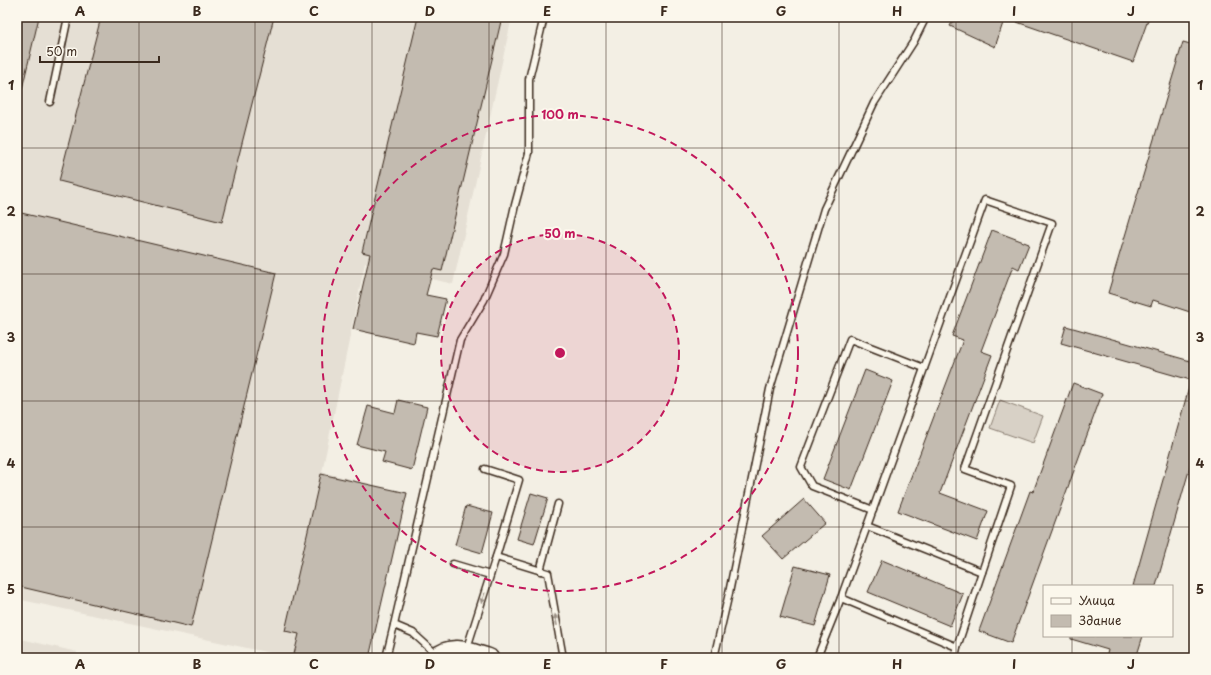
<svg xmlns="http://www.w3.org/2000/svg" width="1211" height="675" viewBox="0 0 1211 675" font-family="'Playpen Sans',sans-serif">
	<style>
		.built { fill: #e5dfd4 }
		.green { fill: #d8d1c6; stroke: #8a7e72 }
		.building { fill: #c3bbb0; stroke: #3b2a1e }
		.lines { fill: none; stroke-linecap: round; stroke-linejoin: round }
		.service-casing { stroke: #3b2a1e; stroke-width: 9 }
		.secondary-casing { stroke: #3b2a1e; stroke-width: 21 }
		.service { stroke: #fbf7ec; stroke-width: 6 }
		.secondary { stroke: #fbf7ec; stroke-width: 18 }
		.oneway { fill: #9b9085 }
		.grid { fill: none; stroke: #3b2a1e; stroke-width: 1; stroke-opacity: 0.55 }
		.ring { fill: none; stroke: #c2185b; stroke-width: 2; stroke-dasharray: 7 5 }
		.centre { fill: #c2185b; stroke: #fbf7ec; stroke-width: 2 }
		.ring-label { font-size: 12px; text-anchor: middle; font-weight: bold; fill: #c2185b; stroke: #fbf7ec; stroke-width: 4; stroke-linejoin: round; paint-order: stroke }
		.neatline { fill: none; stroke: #3b2a1e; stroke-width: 1.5 }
		.grid-label { font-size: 13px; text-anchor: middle; font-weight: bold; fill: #3b2a1e }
	</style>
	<rect width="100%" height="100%" fill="#f3efe4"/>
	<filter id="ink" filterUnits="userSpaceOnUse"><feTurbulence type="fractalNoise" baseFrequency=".025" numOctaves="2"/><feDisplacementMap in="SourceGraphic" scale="8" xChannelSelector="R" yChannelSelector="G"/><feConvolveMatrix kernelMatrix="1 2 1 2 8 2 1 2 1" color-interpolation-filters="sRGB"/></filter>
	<g filter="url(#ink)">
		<g class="built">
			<polygon points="17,17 512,17 453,284 365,263 322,472 407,493 369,658 294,658 17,599"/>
			<polygon points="17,638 77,652 76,658 17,658"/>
		</g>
		<polygon class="green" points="1000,400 1043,416 1033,443 990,428"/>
		<g class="building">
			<polygon points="17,17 39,17 22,89 17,88"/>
			<polygon points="101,17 274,17 222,222 59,181"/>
			<polygon points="418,17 502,17 442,271 433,269 426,295 446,299 437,336 416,332 414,343 353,329 370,254 362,252"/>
			<polygon points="955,17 1005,17 995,47 950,26"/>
			<polygon points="1009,17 1149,17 1133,62 1008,19"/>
			<polygon points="1183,42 1194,45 1194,299 1190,312 1153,300 1151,306 1108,293"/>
			<polygon points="17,212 276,273 191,627 17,586"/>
			<polygon points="992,230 1029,244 1019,269 1013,266 981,351 992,355 940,493 988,511 977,541 898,511 963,340 952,336"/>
			<polygon points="1066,326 1194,362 1194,381 1061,343"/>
			<polygon points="865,370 893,381 851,490 823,479"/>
			<polygon points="1073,383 1102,394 1011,643 979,631 1030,491 1033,492"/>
			<polygon points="1190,384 1194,384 1194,453 1156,586 1133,586"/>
			<polygon points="398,400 427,407 412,470 382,462 385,452 357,445 368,406 395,413"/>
			<polygon points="321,474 407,493 369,658 293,658 299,634 285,631"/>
			<polygon points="531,493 548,498 534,544 517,539"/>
			<polygon points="804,499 825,523 783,559 762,536"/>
			<polygon points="466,506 493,513 482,553 455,545"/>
			<polygon points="882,560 963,594 950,626 868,592"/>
			<polygon points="795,566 830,575 815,626 780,617"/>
			<polygon points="1071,636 1143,636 1136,658 1106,658 1108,650 1071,639"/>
		</g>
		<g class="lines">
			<defs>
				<g id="service">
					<polyline points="50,102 68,17"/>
					<polyline points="485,469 519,480 496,557"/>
					<polyline points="873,510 812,486 801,467 850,339 924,368"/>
					<polyline points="867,526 982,572 957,647 955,658"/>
					<polyline points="453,564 490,575"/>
					<polyline points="540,571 558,504"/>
					<polyline points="841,598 957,647"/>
					<polyline points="466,651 496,557 548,573 563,658"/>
					<polyline points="437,655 413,633 394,625 460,340 484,300 504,254 515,205 529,153 529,79 544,17"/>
					<polyline points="818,655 825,658"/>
					<polyline points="386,658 394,625"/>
					<polyline points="714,658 729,593 770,389 824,209 874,103 914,41 926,17"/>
					<polyline points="815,658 818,655 841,598 985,200 1052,223 965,469 1011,486 982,572"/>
				</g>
				<path id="secondary" d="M436 658C452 643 471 653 489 658"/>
			</defs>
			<use href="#service" class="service-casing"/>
			<use href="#secondary" class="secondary-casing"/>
			<use href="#service" class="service"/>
			<use href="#secondary" class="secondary"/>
		</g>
		<defs><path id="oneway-solid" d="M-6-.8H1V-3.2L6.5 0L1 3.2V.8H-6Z"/></defs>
		<g class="oneway">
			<use href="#oneway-solid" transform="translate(483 598) rotate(108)"/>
			<use href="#oneway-solid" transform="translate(556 620) rotate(-100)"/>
		</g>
	</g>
	<path class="grid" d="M139 17V658M255 17V658M372 17V658M489 17V658M606 17V658M722 17V658M839 17V658M956 17V658M1072 17V586M17 148H1194M17 274H1194M17 401H1194M17 527H1194M1072 636V658"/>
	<circle cx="560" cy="353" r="119" fill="#c2185b" fill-opacity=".12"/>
	<g class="ring">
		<circle cx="560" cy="353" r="119"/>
		<circle cx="560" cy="353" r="238"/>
	</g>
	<circle cx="560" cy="353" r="6" class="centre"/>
	<g class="ring-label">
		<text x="560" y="119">100 m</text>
		<text x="560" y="238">50 m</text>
	</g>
	<rect width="1211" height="675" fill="none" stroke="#fbf7ec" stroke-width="44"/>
	<rect x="1043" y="585" width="130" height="52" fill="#fbf7ec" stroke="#aea59a"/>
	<rect x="1051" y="598" width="20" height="6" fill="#fbf7ec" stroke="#aea59a"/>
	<text x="1079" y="605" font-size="12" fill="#3b2a1e">Улица</text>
	<rect x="1051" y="615" width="20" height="12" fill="#c3bbb0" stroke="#aea59a"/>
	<text x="1079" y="625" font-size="12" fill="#3b2a1e">Здание</text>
	<path d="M40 56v6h119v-6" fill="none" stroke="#3b2a1e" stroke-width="2"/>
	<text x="46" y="56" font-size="12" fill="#3b2a1e" stroke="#fbf7ec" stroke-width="3" paint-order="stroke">50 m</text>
	<rect x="22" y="22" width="1167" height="631" class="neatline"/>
	<g class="grid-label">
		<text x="80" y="16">A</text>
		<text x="197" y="16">B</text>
		<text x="314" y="16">C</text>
		<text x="430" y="16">D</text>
		<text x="547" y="16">E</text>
		<text x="664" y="16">F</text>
		<text x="781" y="16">G</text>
		<text x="897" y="16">H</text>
		<text x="1014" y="16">I</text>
		<text x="1131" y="16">J</text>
		<text x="11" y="90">1</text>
		<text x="1200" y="90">1</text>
		<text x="11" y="216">2</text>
		<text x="1200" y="216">2</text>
		<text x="11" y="342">3</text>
		<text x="1200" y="342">3</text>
		<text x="11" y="468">4</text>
		<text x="1200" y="468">4</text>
		<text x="11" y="594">5</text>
		<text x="1200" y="594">5</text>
		<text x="80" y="669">A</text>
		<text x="197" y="669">B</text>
		<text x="314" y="669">C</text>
		<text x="430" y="669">D</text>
		<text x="547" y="669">E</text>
		<text x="664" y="669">F</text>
		<text x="781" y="669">G</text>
		<text x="897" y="669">H</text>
		<text x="1014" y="669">I</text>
		<text x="1131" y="669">J</text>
	</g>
</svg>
